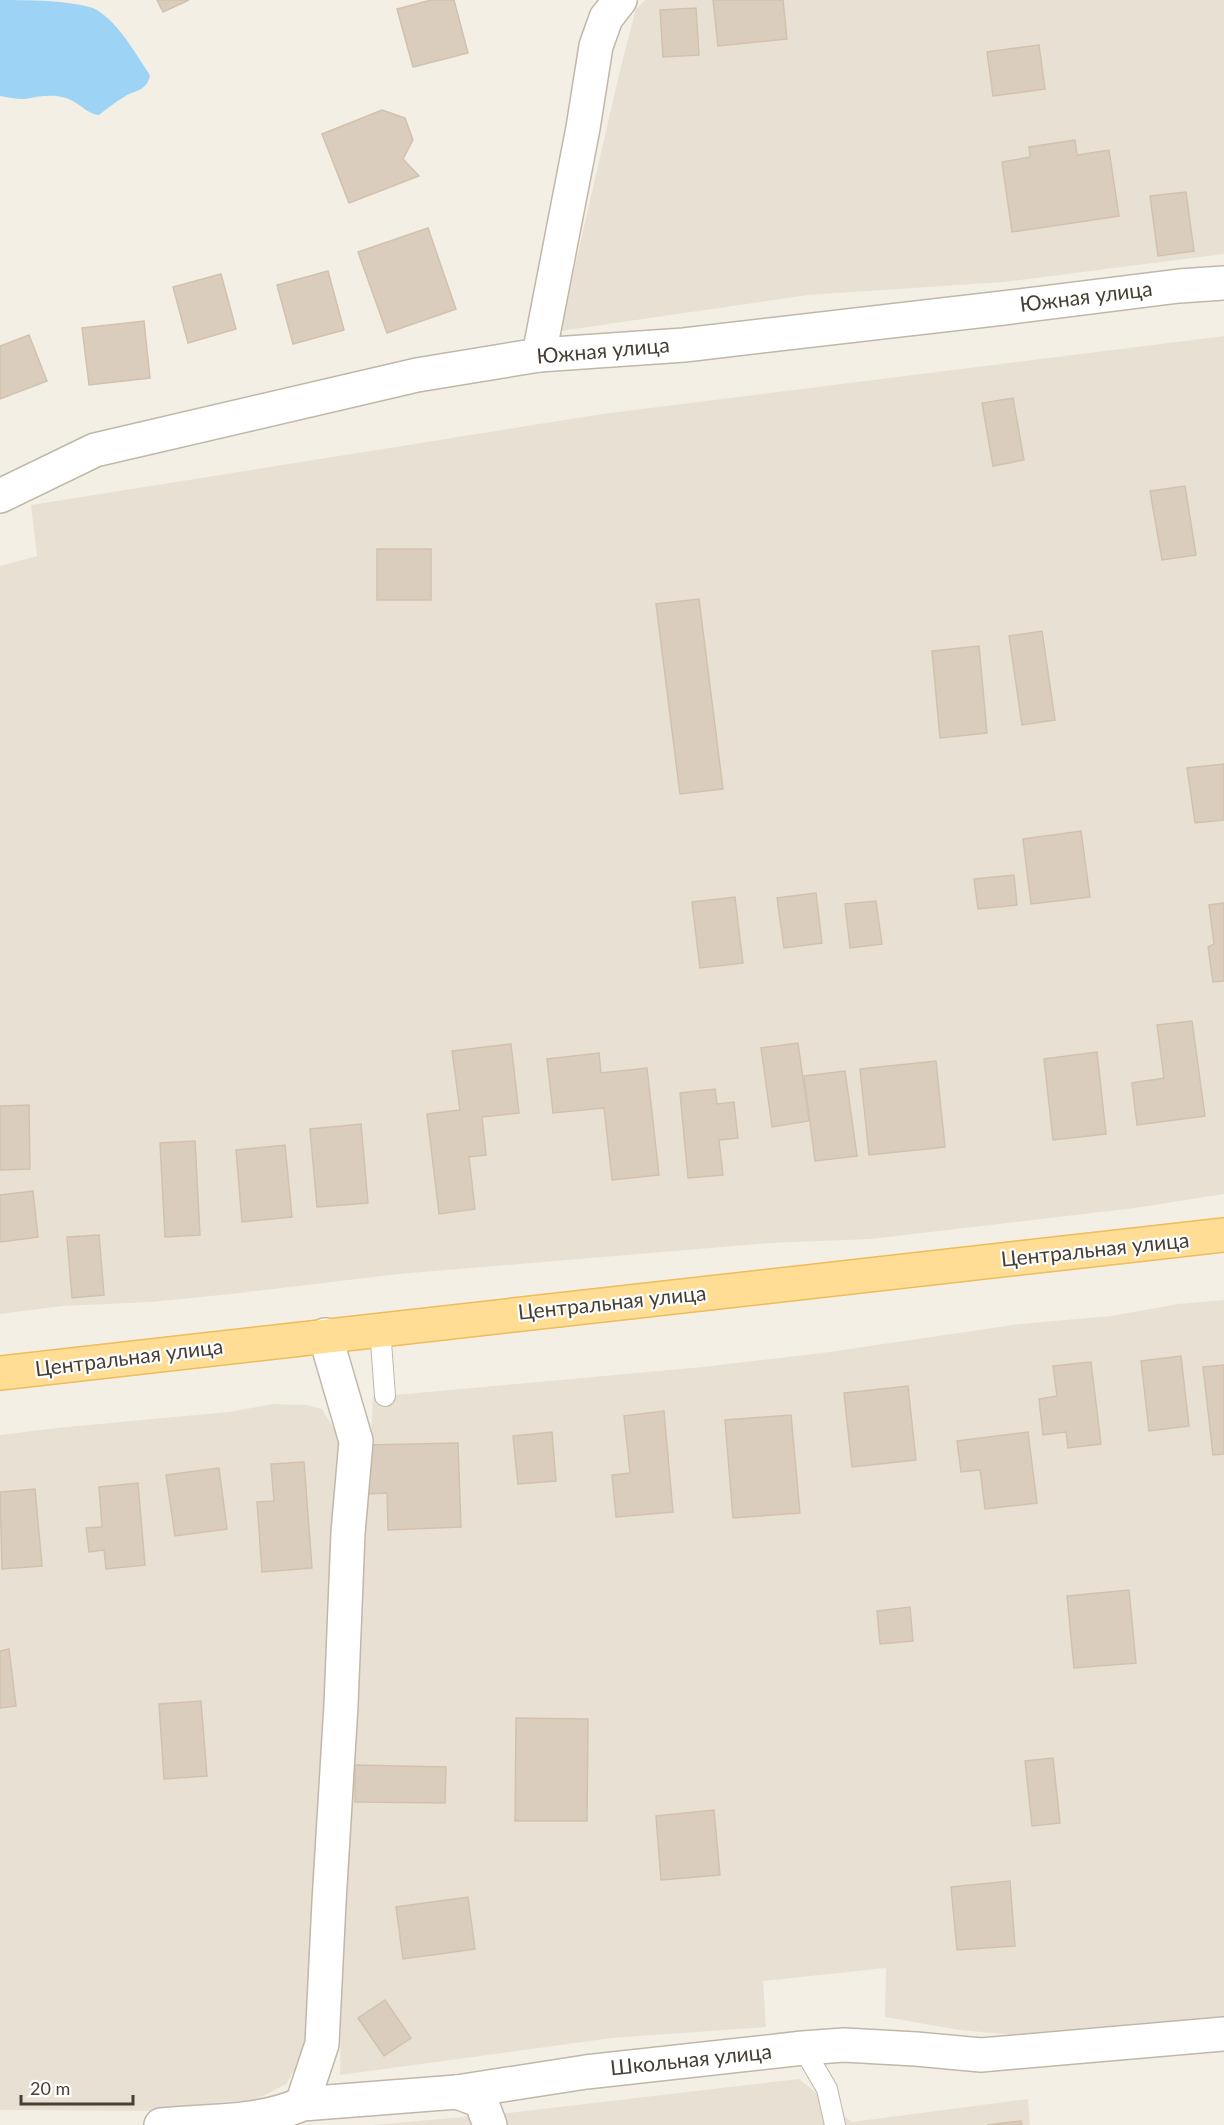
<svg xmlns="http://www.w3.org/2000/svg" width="1224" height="2125" viewBox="0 0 1224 2125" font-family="Lato,sans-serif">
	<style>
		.residential { fill: #e8e1d3 }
		.water { fill: #9dd4f6 }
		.building { fill: #dacdbd; stroke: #d2c2ad; stroke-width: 1.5 }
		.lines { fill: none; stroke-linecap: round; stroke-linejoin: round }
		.lane-casing { stroke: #c0b7a7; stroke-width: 22 }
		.street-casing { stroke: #c0b7a7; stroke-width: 36 }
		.primary-casing { stroke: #edbc5b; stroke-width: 36 }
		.lane { stroke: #fff; stroke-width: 20 }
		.street { stroke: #fff; stroke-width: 33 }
		.primary { stroke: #ffdd94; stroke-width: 33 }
		.labels { text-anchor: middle; stroke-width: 4.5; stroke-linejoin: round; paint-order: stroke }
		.street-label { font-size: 21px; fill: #473f34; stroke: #fff }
	</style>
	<rect width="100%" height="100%" fill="#f4efe5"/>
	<g class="residential">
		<polygon points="645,0 1224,0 1224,254 1004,282 808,295 560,331 621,66 636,9"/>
		<polygon points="1224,336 1224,1194 1135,1208 871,1239 770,1243 399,1274 231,1294 152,1302 63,1306 0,1314 0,566 37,556 31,505 602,414"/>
		<polygon points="1224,1300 1224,2020 1036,2037 959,2030 885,2017 886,1968 763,1981 766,2027 612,2038 340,2075 345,1819 362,1602 373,1397 702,1367 822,1353 1019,1324 1111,1316 1178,1304"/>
		<polygon points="274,1404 307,1405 322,1409 339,1438 335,1584 317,1803 309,2029 299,2062 286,2084 255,2100 222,2102 175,2111 0,2110 0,1435 56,1428 228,1412"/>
		<polygon points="799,2079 852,2122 1028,2099 1030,2125 373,2125 508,2113"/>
	</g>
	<path class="water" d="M0 0C30 0 66 0 93 8 116 19 134 51 148 72L150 76C146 92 134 90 124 97 115 102 107 109 99 115 86 114 78 100 62 97 49 94 37 97 24 99 16 99 7 97 0 96Z"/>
	<g class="building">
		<polygon points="157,0 189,0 163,12"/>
		<polygon points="431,0 454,0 468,53 413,67 397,9"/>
		<polygon points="713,0 783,0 787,39 718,46"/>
		<polygon points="696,8 699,55 663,57 660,10"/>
		<polygon points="1039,45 1045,89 993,96 987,52"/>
		<polygon points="382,110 405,118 413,140 403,159 419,176 349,203 322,134"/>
		<polygon points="1075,140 1077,155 1109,150 1119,216 1012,232 1002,162 1030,157 1029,147"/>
		<polygon points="1186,192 1194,251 1158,256 1150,196"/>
		<polygon points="428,228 456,309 387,333 358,252"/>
		<polygon points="328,271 344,330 293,344 277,285"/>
		<polygon points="221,274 236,329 188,343 173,287"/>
		<polygon points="144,321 150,378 89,385 82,328"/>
		<polygon points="29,335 47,381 0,399 0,346"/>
		<polygon points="1013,398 1024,460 993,466 982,403"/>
		<polygon points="1185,486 1196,555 1162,560 1150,491"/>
		<rect x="377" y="549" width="54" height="51"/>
		<polygon points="699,599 723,789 680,794 656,604"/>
		<polygon points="1042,631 1055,720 1022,725 1009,636"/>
		<polygon points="979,646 987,733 940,738 932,651"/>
		<polygon points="1224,764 1224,820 1195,823 1187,768"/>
		<polygon points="1081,831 1090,897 1031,904 1023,839"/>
		<polygon points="1014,875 1017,905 978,909 974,879"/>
		<polygon points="816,893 822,943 784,948 777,898"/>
		<polygon points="735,897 743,963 700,968 692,902"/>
		<polygon points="876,901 882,944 850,948 845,904"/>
		<polygon points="1224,903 1224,981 1213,982 1208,947 1214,944 1209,905"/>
		<polygon points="1192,1021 1205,1116 1137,1125 1132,1083 1164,1078 1157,1025"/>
		<polygon points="798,1043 809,1121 772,1127 761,1048"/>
		<polygon points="511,1044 519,1113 482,1117 486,1155 469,1157 475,1209 439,1214 427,1114 460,1110 452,1051"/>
		<polygon points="1097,1052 1106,1134 1053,1140 1044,1059"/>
		<polygon points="599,1053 601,1073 647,1068 659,1175 612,1180 604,1108 553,1113 547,1059"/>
		<polygon points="936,1061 945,1147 869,1155 860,1069"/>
		<polygon points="845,1071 857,1156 815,1161 804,1076"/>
		<polygon points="715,1089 717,1104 734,1102 738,1138 719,1140 723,1175 688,1178 680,1093"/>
		<polygon points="29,1105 30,1169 0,1170 0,1106"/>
		<polygon points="361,1124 368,1203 317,1207 310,1129"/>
		<polygon points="195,1141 200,1235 165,1237 160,1143"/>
		<polygon points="285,1145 292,1217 242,1222 236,1150"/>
		<polygon points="33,1191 38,1237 0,1242 0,1195"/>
		<polygon points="99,1235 104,1295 72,1298 67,1237"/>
		<polygon points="1181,1356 1189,1426 1149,1431 1141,1361"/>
		<polygon points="1091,1362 1101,1444 1068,1448 1066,1432 1043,1435 1039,1399 1057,1396 1053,1366"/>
		<polygon points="1224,1365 1224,1454 1213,1455 1203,1367"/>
		<polygon points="908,1386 916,1460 852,1467 844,1393"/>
		<polygon points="664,1411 673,1512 616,1517 612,1475 630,1473 624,1416"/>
		<polygon points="791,1415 800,1513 733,1518 725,1420"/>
		<polygon points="552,1432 556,1481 518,1484 513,1436"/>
		<polygon points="1028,1432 1037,1503 985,1509 980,1470 961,1472 957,1441"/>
		<polygon points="458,1443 461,1527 388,1530 387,1493 368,1494 366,1445"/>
		<polygon points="304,1462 312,1568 262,1572 257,1502 274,1501 271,1464"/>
		<polygon points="219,1468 227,1529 175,1536 166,1475"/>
		<polygon points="138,1483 145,1565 106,1569 104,1550 89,1552 86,1528 102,1527 99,1487"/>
		<polygon points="35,1489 42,1566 2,1569 0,1492"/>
		<polygon points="1129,1590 1136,1663 1074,1668 1067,1596"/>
		<polygon points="910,1607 913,1641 880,1644 877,1611"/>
		<polygon points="9,1649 16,1706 0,1708 0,1651"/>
		<polygon points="201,1701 207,1776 164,1779 159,1704"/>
		<polygon points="516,1718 588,1719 587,1821 515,1821"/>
		<polygon points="1053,1758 1060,1823 1032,1826 1025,1761"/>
		<polygon points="355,1765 446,1767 445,1803 355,1802"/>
		<polygon points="714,1810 720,1875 661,1880 656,1816"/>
		<polygon points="1010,1881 1015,1946 957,1950 951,1887"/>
		<polygon points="468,1897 475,1949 403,1959 396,1907"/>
		<polygon points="385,2000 411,2038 384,2056 358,2018"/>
		<polygon points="1021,2121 1022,2125 987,2125"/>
	</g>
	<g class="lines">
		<defs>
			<g id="lane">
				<polyline points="380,1329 385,1396"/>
				<polyline points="803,2048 827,2089 835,2125"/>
			</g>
			<g id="street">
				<polyline points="539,355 583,128 596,46 606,18 620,0"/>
				<polyline points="0,496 95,450 417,375 539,355 684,345 1003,308 1179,286 1224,283"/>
				<polyline points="457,2092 481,2101 490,2125"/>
				<polyline points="302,2104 322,2044 329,1902 341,1705 348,1533 356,1441 325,1335"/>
				<path d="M161 2125C207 2120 258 2124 302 2104L457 2092 586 2072 803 2048 844 2045 916 2049 981 2055 1224 2034"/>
			</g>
			<polyline id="primary" points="0,1373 1224,1235"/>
		</defs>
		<use href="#lane" class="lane-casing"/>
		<use href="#street" class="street-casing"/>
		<use href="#primary" class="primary-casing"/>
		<use href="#lane" class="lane"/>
		<use href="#street" class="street"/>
		<use href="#primary" class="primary"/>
	</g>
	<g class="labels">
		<g class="street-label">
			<text transform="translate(1086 297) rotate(-7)" y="7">Южная улица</text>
			<text transform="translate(603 351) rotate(-5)" y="7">Южная улица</text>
			<text transform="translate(1095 1250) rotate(-6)" y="7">Центральная улица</text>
			<text transform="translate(612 1303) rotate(-6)" y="7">Центральная улица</text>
			<text transform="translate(129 1358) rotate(-7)" y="7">Центральная улица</text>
			<text transform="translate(691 2060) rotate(-6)" y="7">Школьная улица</text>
		</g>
	</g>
	<path d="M21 2095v9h112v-9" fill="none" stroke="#473f34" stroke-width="3"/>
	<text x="30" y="2095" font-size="18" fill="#473f34" stroke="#ffffff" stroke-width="4.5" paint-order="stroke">20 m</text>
</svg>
